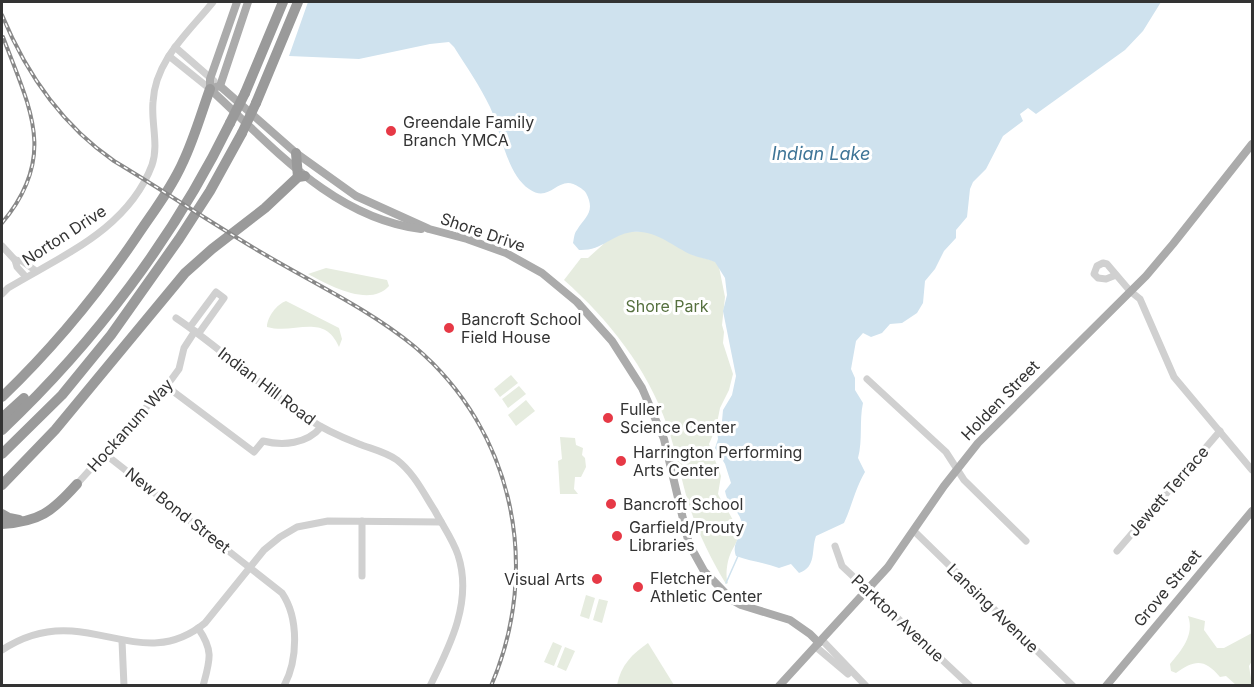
<svg xmlns="http://www.w3.org/2000/svg" width="1254" height="687" viewBox="0 0 1254 687" font-family="Inter,sans-serif">
	<style>
		.green { fill: #e6ecdf }
		.water { fill: #cfe2ee }
		.lines { fill: none; stroke-linecap: round; stroke-linejoin: round }
		.stream { stroke: #cfe2ee; stroke-width: 1.5 }
		.minor { stroke: #d0d0d0; stroke-width: 7 }
		.major { stroke: #ababab; stroke-width: 8 }
		.highway { stroke: #9a9a9a; stroke-width: 10 }
		.rail-casing { stroke: #888; stroke-width: 4 }
		.rail { stroke: #fff; stroke-width: 1.5; stroke-dasharray: 4.5; stroke-linecap: butt }
		.highway-bridge { stroke: #9a9a9a; stroke-width: 10 }
		.poi-dot { fill: #e63946; stroke: #fff; stroke-width: 2 }
		.labels { text-anchor: middle; stroke-width: 6; stroke-linejoin: round; paint-order: stroke }
		.poi-label { font-size: 16px; fill: #333; stroke: #fff; text-anchor: start }
		.street-label { font-size: 16px; fill: #333; stroke: #fff }
		.park-label { font-size: 16px; fill: #56703f; stroke: #fff }
		.water-label { font-size: 18px; font-style: italic; fill: #3f7597; stroke: #fff }
	</style>
	<rect width="100%" height="100%" fill="#fff"/>
	<g class="green">
		<path d="M628 231 647 232 658 235 693 255 718 262 725 297 722 325 724 332 723 343 733 374 729 390 720 408 716 428 709 444 721 476 718 494C723 505 739 525 738 537 737 543 732 549 730 555 727 562 725 577 728 583L726 584C711 559 698 533 689 505 681 479 676 451 667 425 647 368 609 320 564 280L581 258H588L608 240Z"/>
		<path d="M326 268 387 280 389 286C370 308 328 285 308 274Z"/>
		<path d="M286 301 339 328 342 339 339 347C324 312 294 335 267 327 267 317 277 304 286 301Z"/>
		<polygon points="511,375 518,383 500,397 494,389"/>
		<polygon points="519,386 526,394 508,408 502,399"/>
		<polygon points="526,400 535,411 516,426 508,415"/>
		<polygon points="560,437 575,438 576,445 583,448 582,455 585,458 586,467 581,477 575,477 574,489 578,494 560,494 558,461 562,459"/>
		<polygon points="586,595 595,598 589,619 580,616"/>
		<polygon points="599,599 608,601 602,623 593,620"/>
		<path d="M1188 616 1205 621 1204 630 1217 648H1224L1252 633V661L1249 666 1252 685H1236L1226 676 1220 677C1205 659 1195 659 1176 673L1171 671 1170 664C1181 651 1195 635 1188 616Z"/>
		<polygon points="553,642 562,646 554,666 544,662"/>
		<path d="M648 643 674 685H617C621 665 632 654 648 643Z"/>
		<polygon points="565,647 575,651 566,671 557,667"/>
	</g>
	<path class="water" d="M308 2H1161L1143 31 1125 50 1036 114 1028 108 1020 114 1023 121 1003 136 986 169 973 182 970 189 967 217 956 230V238L944 251 935 269 925 281 923 303 917 313 902 323 890 324 882 333 871 337 863 333 856 341 851 369 855 378V390L863 403C859 421 863 440 858 458L865 472C855 489 852 506 844 523L816 536C811 550 817 567 799 573L791 564 779 568C765 563 750 561 736 556 730 540 747 535 741 520 737 508 728 507 725 491L731 483 725 464 715 448 718 439 717 431 722 421 723 410 732 395 736 376 723 311 727 295 725 278 715 262C708 259 700 258 692 255 672 246 655 229 632 232 611 235 602 251 579 250L573 243C574 239 574 233 577 230 585 217 596 212 586 193 584 190 582 189 579 187 558 172 551 205 529 189 506 173 501 131 490 107 480 86 466 66 454 47L449 42 430 44 359 59 289 56Z"/>
	<g class="lines">
		<polyline class="stream" points="726,583 738,556"/>
		<g class="minor">
			<polyline points="175,47 214,81"/>
			<polyline points="169,56 210,89"/>
			<polyline points="2,246 15,260 17,267 26,277"/>
			<polyline points="15,260 22,261 36,271"/>
			<polyline points="1116,275 1106,279 1098,278 1094,274 1097,266 1103,263 1107,264 1130,291 1140,299 1174,377 1252,470"/>
			<path d="M2 294 8 288C63 255 128 229 152 165 159 145 151 123 153 102 155 60 189 32 213 2"/>
			<path d="M176 318C222 349 261 387 307 418 323 429 341 437 359 444 372 449 386 452 397 460 414 473 424 494 435 511 443 526 453 540 458 555 473 601 450 646 430 686"/>
			<polyline points="190,327 216,292 224,298 199,333"/>
			<polyline points="867,379 946,452 964,480 1026,541"/>
			<path d="M166 386 254 452 263 441C283 446 307 444 321 427"/>
			<path d="M105 454 282 593C299 618 298 660 284 686"/>
			<polyline points="77,484 171,380 179,369 184,348 195,331"/>
			<polyline points="362,521 362,576"/>
			<polyline points="914,531 1073,686"/>
			<polyline points="835,546 842,566 970,686"/>
			<polyline points="1117,551 1220,431"/>
			<path d="M198 628C214 651 210 660 203 686"/>
			<polyline points="822,640 866,686"/>
			<polyline points="122,641 124,686"/>
			<polyline points="816,647 848,674"/>
			<path d="M2 650C23 636 46 629 72 631 121 635 160 660 205 623L264 550 280 537 297 527 328 521 441 522"/>
		</g>
		<g class="major">
			<polyline points="220,86 296,153 356,196 429,229 467,239 506,253 542,273 577,302 612,341 642,388 664,439 689,544 704,571 732,600 741,605 790,620 810,634 819,643"/>
			<polyline points="216,87 220,86 248,2"/>
			<path d="M210 89C272 146 333 218 421 229"/>
			<polyline points="210,89 210,79 237,2"/>
			<polyline points="779,686 888,567 944,486 978,443 1146,276 1173,244 1252,144"/>
			<polyline points="1106,686 1252,511"/>
		</g>
		<g class="highway">
			<polyline points="245,93 283,2"/>
			<polyline points="256,103 298,2"/>
			<polyline points="296,153 298,177"/>
			<path d="M2 397C53 348 97 295 137 236 153 212 171 189 183 162 194 139 201 114 210 89"/>
			<polyline points="2,418 24,398"/>
			<path d="M2 430C94 343 174 238 230 123"/>
			<polyline points="2,454 62,395 111,335 179,239 210,191 242,133"/>
			<polyline points="2,485 55,430 185,273 212,249 265,208 298,177 305,176"/>
			<polyline points="2,514 9,518 19,520"/>
			<path d="M2 524C39 522 52 512 77 484"/>
		</g>
		<defs>
			<g id="rail">
				<path d="M2 15C26 73 62 125 114 161 164 191 213 224 264 254 315 284 370 310 415 347 514 431 542 568 491 686"/>
				<path d="M2 223C58 156 30 109 3 37"/>
			</g>
		</defs>
		<use href="#rail" class="rail-casing"/>
		<use href="#rail" class="rail"/>
		<g class="highway-bridge">
			<polyline points="230,123 245,93"/>
			<polyline points="242,133 256,103"/>
		</g>
	</g>
	<g class="poi-dot">
		<circle cx="391" cy="131" r="6"/>
		<circle cx="449" cy="328" r="6"/>
		<circle cx="608" cy="418" r="6"/>
		<circle cx="621" cy="461" r="6"/>
		<circle cx="611" cy="504" r="6"/>
		<circle cx="617" cy="536" r="6"/>
		<circle cx="597" cy="579" r="6"/>
		<circle cx="638" cy="587" r="6"/>
	</g>
	<g class="labels">
		<g class="poi-label">
			<text x="403" y="128">Greendale Family<tspan x="403" dy="18">Branch YMCA</tspan></text>
			<text x="461" y="325">Bancroft School<tspan x="461" dy="18">Field House</tspan></text>
			<text x="620" y="415">Fuller<tspan x="620" dy="18">Science Center</tspan></text>
			<text x="633" y="458">Harrington Performing<tspan x="633" dy="18">Arts Center</tspan></text>
			<text x="623" y="510">Bancroft School</text>
			<text x="629" y="533">Garfield/Prouty<tspan x="629" dy="18">Libraries</tspan></text>
			<text x="650" y="584">Fletcher<tspan x="650" dy="18">Athletic Center</tspan></text>
			<text x="585" y="585" text-anchor="end">Visual Arts</text>
		</g>
		<g class="street-label">
			<text transform="translate(483 232) rotate(19)" y="6">Shore Drive</text>
			<text transform="translate(64 235) rotate(-33)" y="6">Norton Drive</text>
			<text transform="translate(267 386) rotate(37)" y="6">Indian Hill Road</text>
			<text transform="translate(1000 400) rotate(-46)" y="6">Holden Street</text>
			<text transform="translate(130 425) rotate(-48)" y="6">Hockanum Way</text>
			<text transform="translate(1168 491) rotate(-49)" y="6">Jewett Terrace</text>
			<text transform="translate(178 510) rotate(38)" y="6">New Bond Street</text>
			<text transform="translate(1167 588) rotate(-50)" y="6">Grove Street</text>
			<text transform="translate(993 608) rotate(44)" y="6">Lansing Avenue</text>
			<text transform="translate(898 618) rotate(43)" y="6">Parkton Avenue</text>
		</g>
		<g class="park-label">
			<text x="667" y="312">Shore Park</text>
		</g>
		<g class="water-label">
			<text x="821" y="160">Indian Lake</text>
		</g>
	</g>
	<rect width="1254" height="687" fill="none" stroke="#333333" stroke-width="6"/>
</svg>
